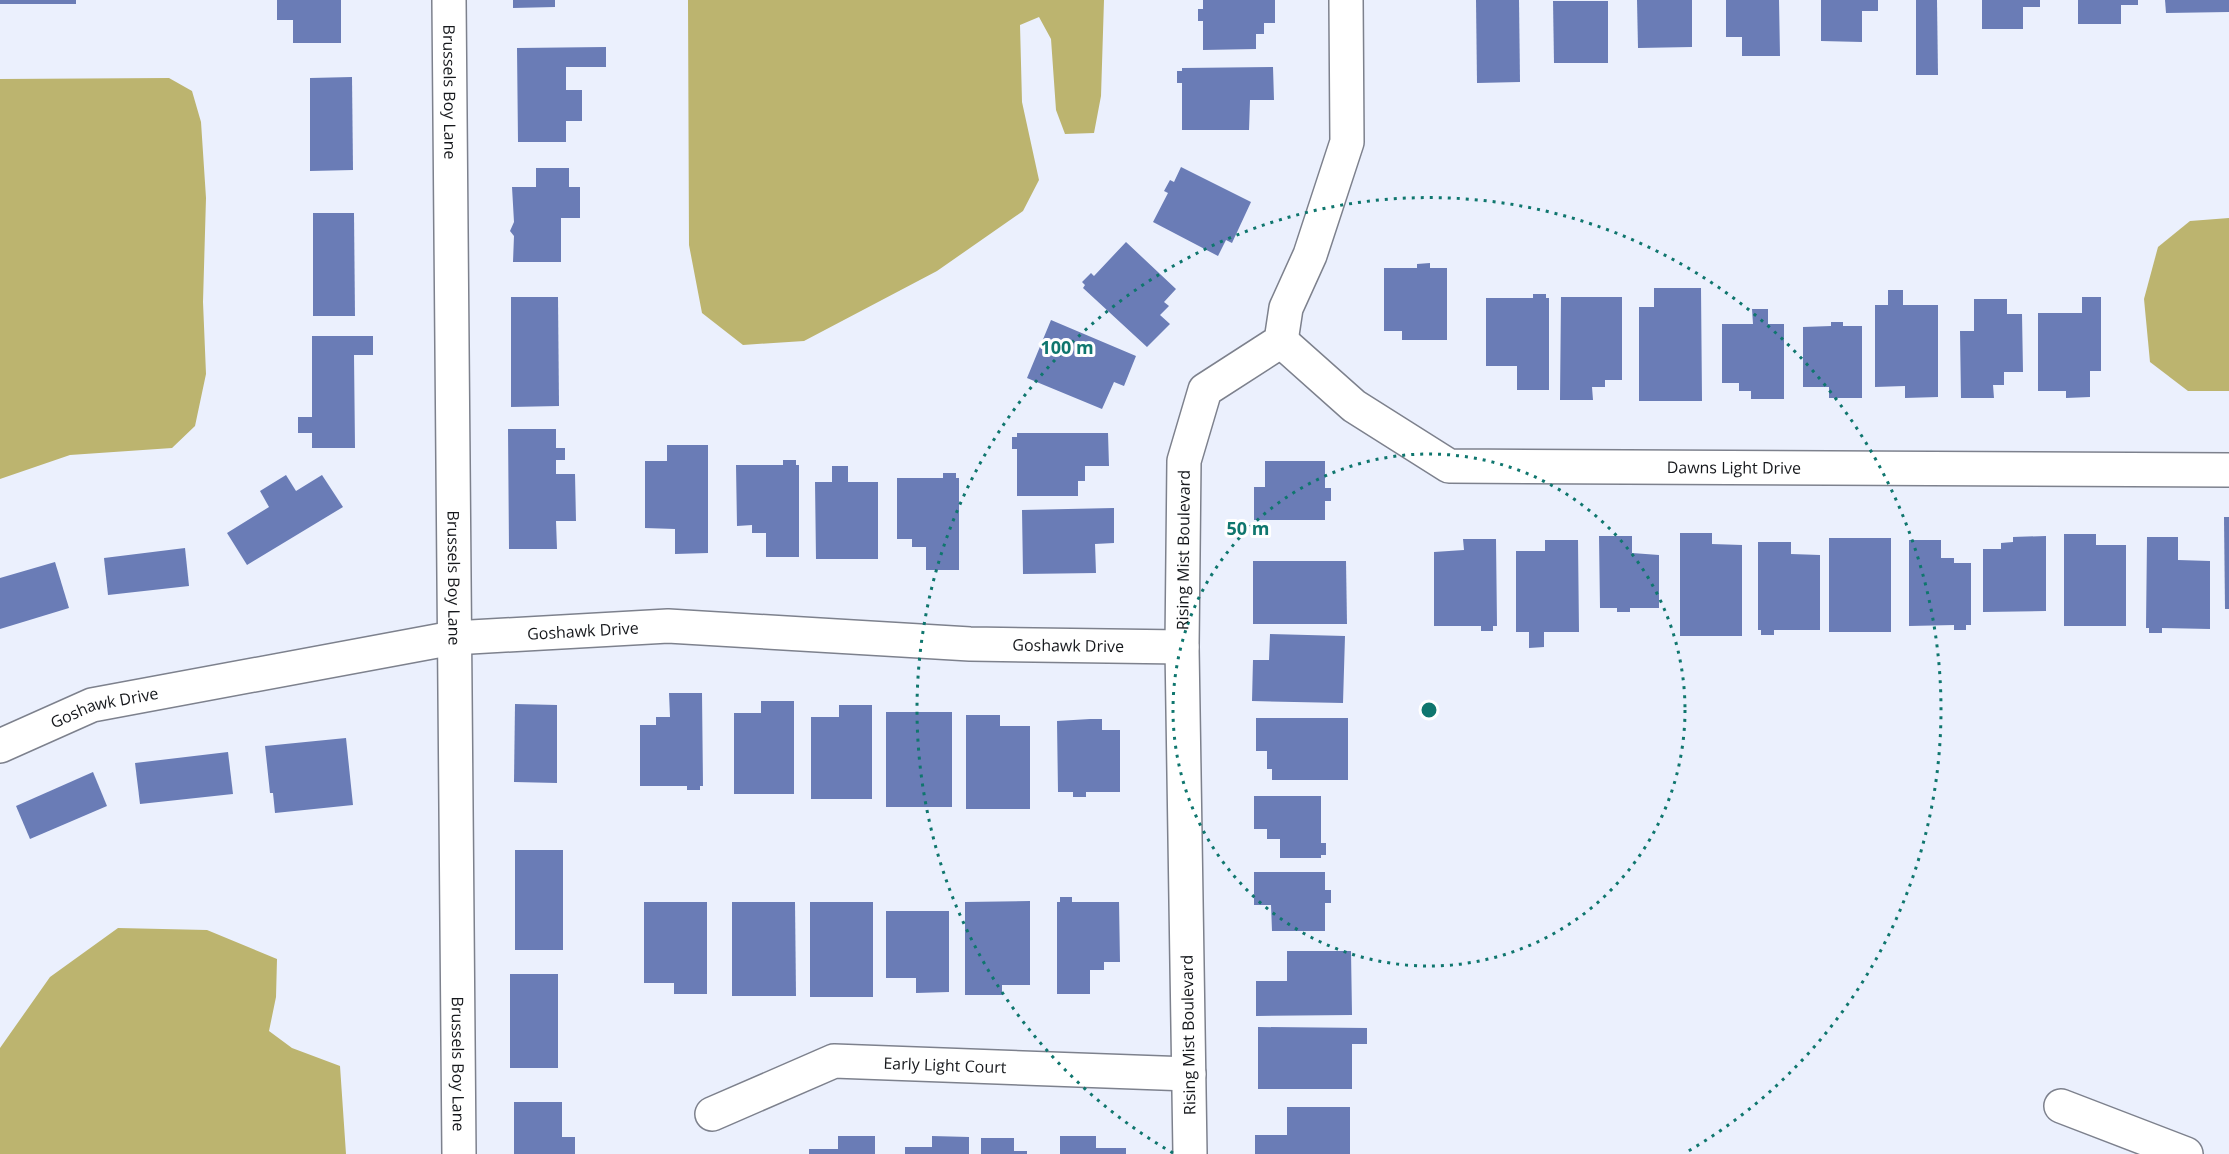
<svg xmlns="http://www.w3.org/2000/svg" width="2229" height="1154" viewBox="0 0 2229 1154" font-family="'Open Sans',sans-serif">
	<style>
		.water { fill: #bcb46f }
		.building { fill: #6a7cb6 }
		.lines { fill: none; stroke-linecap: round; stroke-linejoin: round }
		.minor-casing { stroke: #7d818d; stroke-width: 36 }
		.minor { stroke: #fff; stroke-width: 33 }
		.ring { fill: none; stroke: #0f766e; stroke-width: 3; stroke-dasharray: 3 6 }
		.labels { text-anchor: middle; stroke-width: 6; stroke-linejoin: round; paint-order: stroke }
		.street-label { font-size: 16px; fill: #16181c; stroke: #fff }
		.centre { fill: #0f766e; stroke: #fff; stroke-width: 3 }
		.ring-label { font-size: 18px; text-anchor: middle; font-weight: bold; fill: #0f766e; stroke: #fff; stroke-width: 6; stroke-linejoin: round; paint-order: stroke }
	</style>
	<rect width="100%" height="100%" fill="#ebf0fd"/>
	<g class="water">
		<polygon points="688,0 1104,0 1101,96 1094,133 1065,134 1056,110 1051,39 1039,17 1020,25 1022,102 1039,180 1023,211 937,271 804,341 743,345 702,313 689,245"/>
		<polygon points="169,78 192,91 201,122 206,198 203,302 206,374 195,426 172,448 70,455 0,479 0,79"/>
		<polygon points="2229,218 2229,391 2188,391 2150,362 2144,299 2158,247 2190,221"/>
		<polygon points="118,928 207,930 277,959 276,997 269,1031 292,1048 340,1066 346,1154 0,1154 0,1048 50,977"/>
	</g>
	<g class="building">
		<rect x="0" y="0" width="76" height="4"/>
		<polygon points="277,0 341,0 341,43 293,43 293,20 277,20"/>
		<polygon points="513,0 555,0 555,7 513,8"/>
		<polygon points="1203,0 1275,0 1275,23 1264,23 1264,34 1256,34 1256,49 1203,50 1203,21 1198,21 1198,9 1203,9"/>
		<polygon points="1476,0 1519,0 1520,82 1477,83"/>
		<polygon points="1637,0 1692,0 1692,47 1638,48"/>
		<polygon points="1726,0 1779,0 1780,56 1742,56 1742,37 1726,37"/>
		<polygon points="1821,0 1878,0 1878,11 1862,11 1862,42 1821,41"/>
		<polygon points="1916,0 1937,0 1938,75 1916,75"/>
		<polygon points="1982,0 2040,0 2040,7 2023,7 2023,29 1982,29"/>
		<polygon points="2078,0 2138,0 2138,5 2121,5 2121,24 2078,24"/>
		<polygon points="2165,0 2229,0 2229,12 2166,13"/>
		<polygon points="1553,1 1608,1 1608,63 1554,63"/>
		<polygon points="606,47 606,67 566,67 566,90 582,90 582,121 566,121 566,142 518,142 517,48"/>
		<polygon points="1273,67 1274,100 1250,100 1249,130 1182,130 1182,83 1177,83 1177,71 1182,71 1182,68"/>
		<polygon points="352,77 353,170 310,171 310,78"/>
		<polygon points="1181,167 1251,202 1232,243 1226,240 1218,256 1153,222 1168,193 1164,191 1170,180 1174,182"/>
		<polygon points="536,168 569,168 569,187 580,187 580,218 561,218 561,262 513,262 514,236 510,231 514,222 512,187 536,187"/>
		<polygon points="313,213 354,213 355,316 313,316"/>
		<polygon points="1126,242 1176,289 1164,302 1169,306 1160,315 1170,324 1147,347 1083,288 1085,285 1082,282 1091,273 1094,276"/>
		<polygon points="1430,263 1430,268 1447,268 1447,340 1402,340 1402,331 1384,331 1384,268 1417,268 1417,264"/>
		<polygon points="1654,288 1701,288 1702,401 1639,401 1639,307 1654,307"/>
		<polygon points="1888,290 1903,290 1903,305 1938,305 1938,397 1905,398 1905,386 1875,387 1875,305 1888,305"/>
		<polygon points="1533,294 1546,294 1546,298 1549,298 1549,390 1517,390 1517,366 1486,366 1486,298 1533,298"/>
		<polygon points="511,297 558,297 559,406 511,407"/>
		<polygon points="1561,297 1622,297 1622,380 1605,380 1605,387 1592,387 1593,400 1560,400"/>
		<polygon points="2082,297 2101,297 2101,371 2090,371 2090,397 2066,398 2066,391 2038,391 2038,313 2082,313"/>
		<polygon points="1974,299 2007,299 2007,314 2022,314 2023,372 2004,372 2004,385 1993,385 1994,398 1961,398 1960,331 1974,331"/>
		<polygon points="1752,309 1768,309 1768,324 1784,324 1784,399 1751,399 1751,391 1739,391 1739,383 1722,383 1722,324 1753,324"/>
		<polygon points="1051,320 1136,356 1124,386 1114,382 1102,409 1027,378"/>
		<polygon points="1831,322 1843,322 1843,326 1862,326 1862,398 1829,398 1829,387 1803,387 1803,327 1831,326"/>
		<polygon points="312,336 373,336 373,355 354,355 355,448 312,448 312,433 298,433 298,417 312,417"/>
		<polygon points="508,429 556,429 556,448 565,448 565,460 556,460 556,474 575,474 576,521 556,521 557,549 509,549"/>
		<polygon points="1017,433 1108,433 1109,466 1085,466 1085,481 1078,481 1078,496 1017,496 1017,449 1012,449 1012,437 1017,437"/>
		<polygon points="667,445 708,445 708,553 675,554 675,529 645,528 645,461 667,461"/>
		<polygon points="783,460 796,460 796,465 799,465 799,557 766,557 766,533 752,533 752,525 737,526 736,465 783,465"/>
		<polygon points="1265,461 1325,461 1325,488 1331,488 1331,501 1325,501 1325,520 1254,520 1254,487 1265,487"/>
		<polygon points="832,466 848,466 848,482 878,482 878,559 816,559 815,482 832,482"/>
		<polygon points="943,473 956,473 956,478 959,478 959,570 926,570 926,547 912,547 912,539 897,539 897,478 943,478"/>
		<polygon points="286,475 296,491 322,475 343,507 247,565 227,533 269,507 260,491"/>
		<polygon points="1114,508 1114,543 1095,544 1096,573 1023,574 1022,510"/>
		<polygon points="2224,517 2229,517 2229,609 2225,609"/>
		<polygon points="1680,533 1712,533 1712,544 1742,545 1742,636 1680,636"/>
		<polygon points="2064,534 2096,534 2096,545 2126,545 2126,626 2064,626"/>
		<polygon points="1599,536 1632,536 1632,553 1659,555 1659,608 1630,608 1630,612 1617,612 1617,608 1600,608"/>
		<polygon points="2046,536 2046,611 1983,612 1983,549 2001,549 2001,543 2013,542 2013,537"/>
		<polygon points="2147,537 2178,537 2178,560 2210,561 2210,629 2162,628 2162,633 2149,633 2149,628 2146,628"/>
		<rect x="1829" y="538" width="62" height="94"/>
		<polygon points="1463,539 1496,539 1497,626 1493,626 1493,631 1481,631 1481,626 1434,626 1434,552 1464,550"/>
		<polygon points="1545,540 1578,540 1579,632 1544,632 1544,647 1529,648 1529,632 1516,632 1516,551 1545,551"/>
		<polygon points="1909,540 1941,540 1941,558 1954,558 1954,563 1971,563 1971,625 1966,625 1966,630 1954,630 1954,625 1909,626"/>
		<polygon points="1758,542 1791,542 1791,554 1820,555 1820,630 1774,630 1774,635 1761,635 1761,630 1758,630"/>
		<polygon points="185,548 189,586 108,595 104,558"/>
		<polygon points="1253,561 1346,561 1347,624 1253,624"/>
		<polygon points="55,562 69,608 0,629 0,578"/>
		<polygon points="1270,634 1345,636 1343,703 1252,701 1253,660 1269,660"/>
		<polygon points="669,693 702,693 703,786 700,786 700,790 687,790 687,786 640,786 640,725 656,725 656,717 670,717"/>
		<polygon points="761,701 794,701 794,794 734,794 734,713 761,713"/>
		<polygon points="515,704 557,705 557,783 514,782"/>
		<polygon points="839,705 872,705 872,799 811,799 811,717 839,717"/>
		<rect x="886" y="712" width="66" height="95"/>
		<polygon points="966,715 1000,715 1000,726 1030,726 1030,809 966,809"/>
		<polygon points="1256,718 1348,718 1348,780 1272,780 1272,769 1267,769 1267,751 1256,751"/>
		<polygon points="1090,719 1102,719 1102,730 1120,730 1120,792 1086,792 1086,797 1073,797 1073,792 1058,792 1057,721"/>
		<polygon points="346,738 353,805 275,813 273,793 270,793 265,746"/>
		<polygon points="228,752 233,794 140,804 135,763"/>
		<polygon points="93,772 107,806 30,839 16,806"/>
		<polygon points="1254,796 1321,796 1321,843 1326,843 1326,855 1321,855 1321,858 1280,858 1280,839 1267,839 1267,829 1254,829"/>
		<rect x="515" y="850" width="48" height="100"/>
		<polygon points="1254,872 1325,872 1325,890 1331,890 1331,903 1325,903 1325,931 1272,931 1271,905 1254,905"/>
		<polygon points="1060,897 1072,897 1072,902 1119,902 1120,962 1104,962 1104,970 1090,970 1090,994 1057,994 1057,902 1060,902"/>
		<polygon points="1030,901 1030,985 1002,985 1002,995 965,995 965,902"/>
		<polygon points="644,902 707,902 707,994 674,994 674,983 644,983"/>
		<polygon points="732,902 795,902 796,996 732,996"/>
		<rect x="810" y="902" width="63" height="95"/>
		<polygon points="886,911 949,911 949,992 916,993 916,978 886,978"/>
		<polygon points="1287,951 1351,951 1352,1015 1256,1016 1256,981 1287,981"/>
		<rect x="510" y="974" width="48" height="94"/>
		<polygon points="1258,1027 1367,1028 1367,1044 1352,1044 1352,1089 1258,1089"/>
		<polygon points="514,1102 562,1102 562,1137 575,1137 575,1154 514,1154"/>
		<polygon points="1287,1107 1350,1107 1350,1154 1255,1154 1255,1135 1287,1135"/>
		<polygon points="838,1136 875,1136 875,1154 809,1154 809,1149 838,1149"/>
		<polygon points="932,1136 969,1137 969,1154 905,1154 905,1147 932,1147"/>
		<polygon points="1060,1136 1096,1136 1096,1148 1126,1148 1126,1154 1060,1154"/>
		<polygon points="981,1138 1014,1138 1014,1151 1027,1151 1027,1154 981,1154"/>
	</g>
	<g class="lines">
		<defs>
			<g id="minor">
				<path id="s1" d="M449 0 459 1154"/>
				<path id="s2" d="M1281 341 1354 406 1449 466 2229 470"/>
				<path id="s3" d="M0 746 92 705 453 638 668 626 970 644 1182 647"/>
				<polyline points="2061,1106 2186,1154"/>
				<path id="s4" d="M712 1114 834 1061 1189 1074"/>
				<path id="s5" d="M1190 1154 1182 647 1184 461 1205 390 1281 341 1286 308 1310 255 1347 142 1346 0"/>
			</g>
		</defs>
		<use href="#minor" class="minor-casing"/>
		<use href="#minor" class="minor"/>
	</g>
	<g class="ring">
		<circle cx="1429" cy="710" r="256"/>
		<path d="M1173 1153A512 512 0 1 1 1685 1153"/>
	</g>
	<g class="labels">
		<g class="street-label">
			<text dy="6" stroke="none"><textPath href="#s1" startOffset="92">Brussels Boy Lane</textPath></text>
			<text dy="6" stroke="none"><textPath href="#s2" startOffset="495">Dawns Light Drive</textPath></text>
			<text dy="6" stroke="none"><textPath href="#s5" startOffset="604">Rising Mist Boulevard</textPath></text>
			<text dy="6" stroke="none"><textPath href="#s1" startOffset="578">Brussels Boy Lane</textPath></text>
			<text dy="6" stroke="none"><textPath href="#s3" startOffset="598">Goshawk Drive</textPath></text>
			<text dy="6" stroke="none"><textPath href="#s3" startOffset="1084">Goshawk Drive</textPath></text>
			<text dy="6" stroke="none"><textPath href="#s3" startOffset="112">Goshawk Drive</textPath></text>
			<text transform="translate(1188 1035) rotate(-91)" y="6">Rising Mist Boulevard</text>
			<text dy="6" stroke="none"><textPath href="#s1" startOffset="1064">Brussels Boy Lane</textPath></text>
			<text dy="6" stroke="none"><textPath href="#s4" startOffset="244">Early Light Court</textPath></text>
		</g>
	</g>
	<circle cx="1429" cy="710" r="9" class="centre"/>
	<g class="ring-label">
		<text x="1067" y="354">100 m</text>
		<text x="1248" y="535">50 m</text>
	</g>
</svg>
